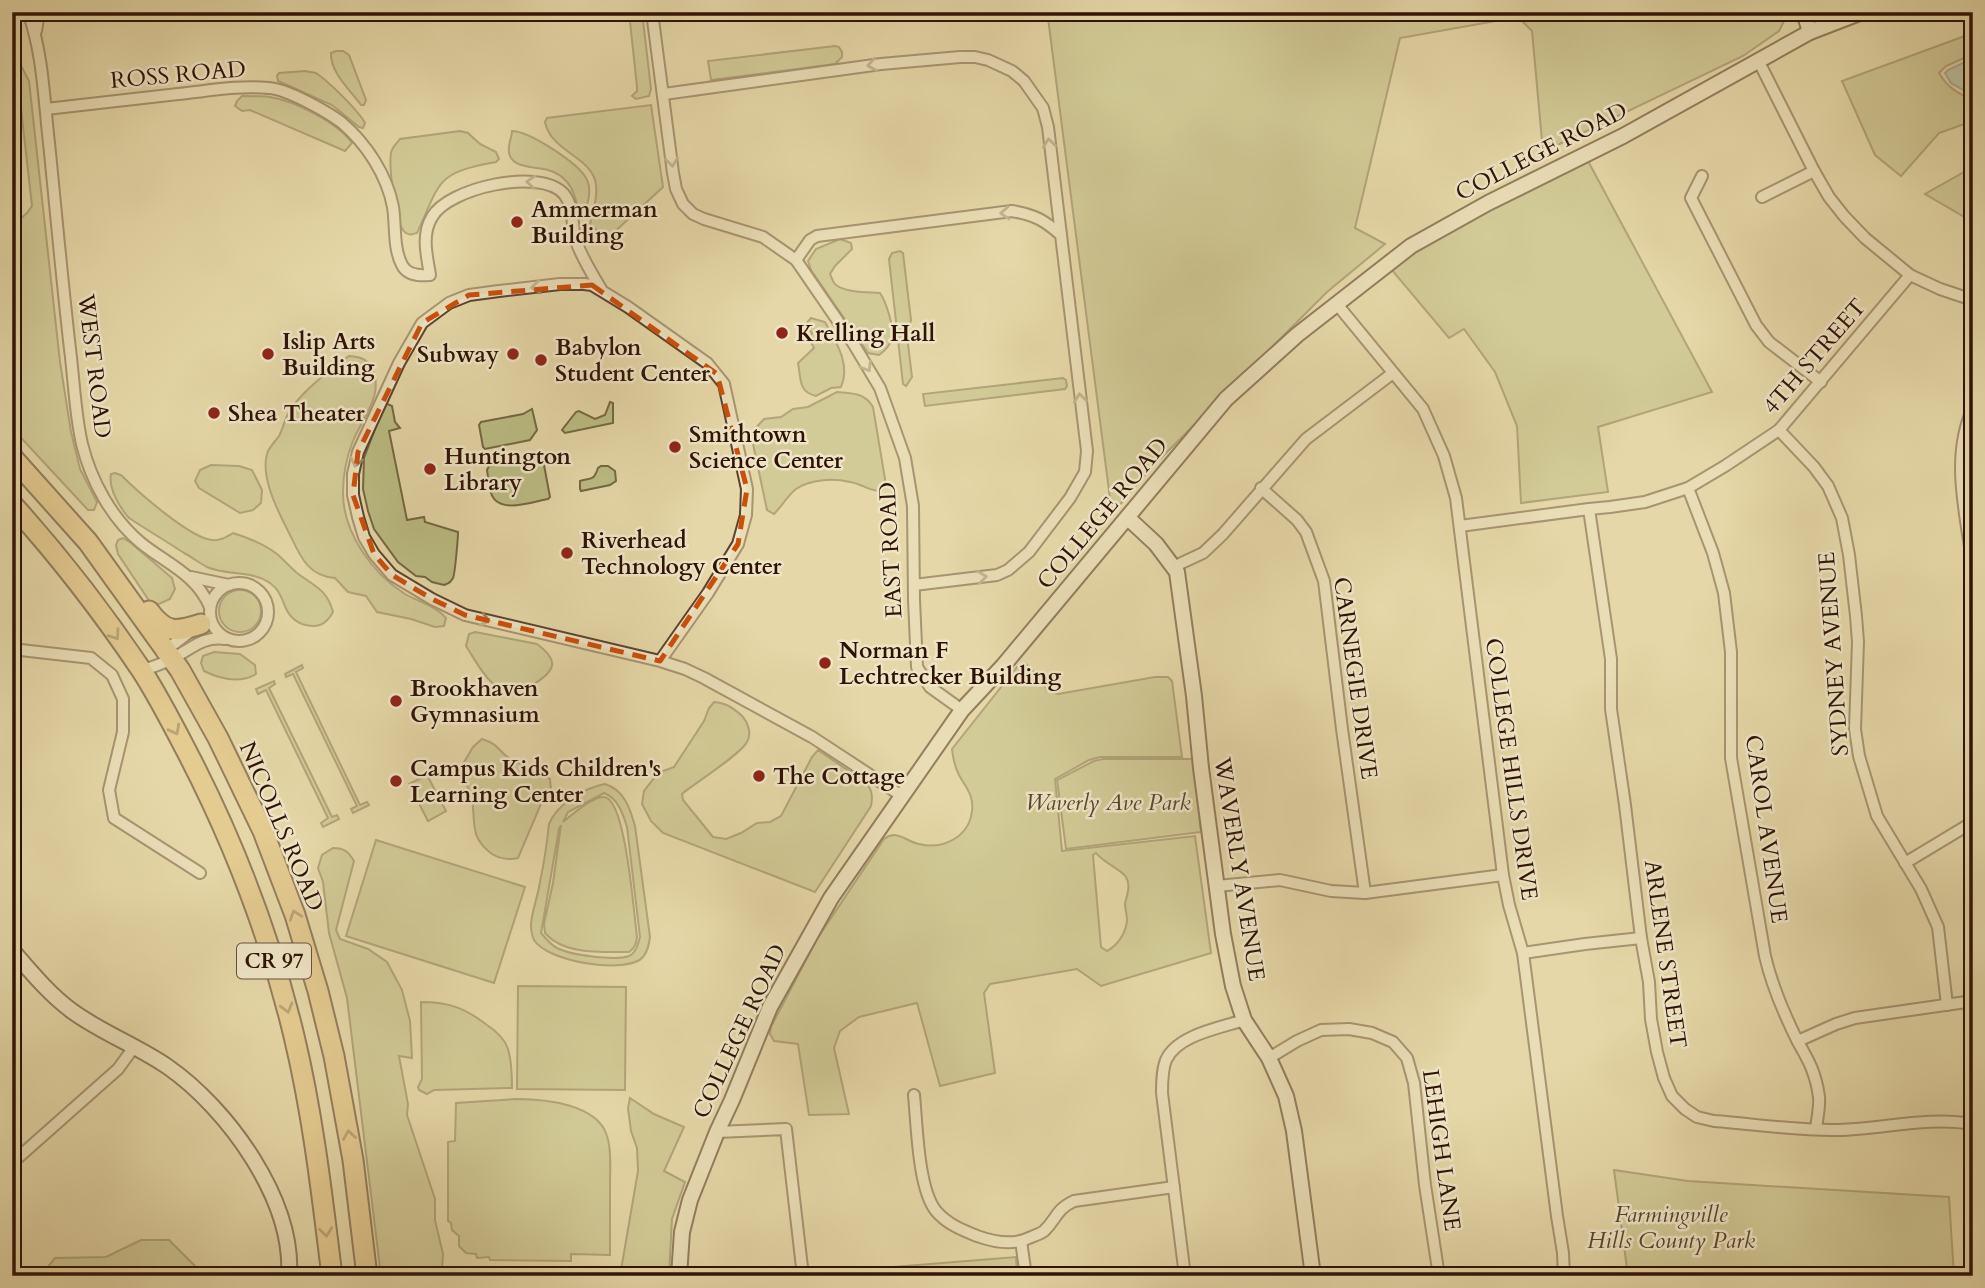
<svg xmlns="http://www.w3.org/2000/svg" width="1985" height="1288" viewBox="0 0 1985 1288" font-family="Cardo,serif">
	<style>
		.green { fill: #bbbc83; stroke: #756744; stroke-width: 2; fill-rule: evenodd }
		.water { fill: #96b9ac; stroke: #6d7669; stroke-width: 2 }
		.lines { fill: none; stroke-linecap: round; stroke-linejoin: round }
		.street-casing { stroke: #5c432e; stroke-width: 14 }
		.secondary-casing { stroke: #2f1205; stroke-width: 18 }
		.highway-casing { stroke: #2f1205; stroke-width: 23 }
		.street { stroke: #eee5c6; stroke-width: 10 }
		.secondary { stroke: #eee5c6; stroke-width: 14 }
		.highway { stroke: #e2bc74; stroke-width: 19 }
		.oneway { stroke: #98866f }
		.oneway2 { stroke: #88673c }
		.marked { fill: none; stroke: #cc4e0b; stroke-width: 5; stroke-dasharray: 14 9; stroke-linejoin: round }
		.poi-dot { fill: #8f2418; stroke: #eee5c6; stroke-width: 2.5 }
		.labels { text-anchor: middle; stroke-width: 5; stroke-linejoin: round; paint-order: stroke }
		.shield { fill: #eee5c6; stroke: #68513f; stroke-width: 2 }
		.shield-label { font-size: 21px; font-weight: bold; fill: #2f1205 }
		.street-label { font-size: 23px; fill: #2f1205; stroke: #eee5c6 }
		.poi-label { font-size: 23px; font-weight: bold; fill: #2f1205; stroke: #eee5c6; text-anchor: start }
		.park-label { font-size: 23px; font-style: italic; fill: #59452b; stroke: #eee5c6 }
	</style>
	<rect width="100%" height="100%" fill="#e5d7a7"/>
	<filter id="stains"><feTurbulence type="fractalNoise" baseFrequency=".00286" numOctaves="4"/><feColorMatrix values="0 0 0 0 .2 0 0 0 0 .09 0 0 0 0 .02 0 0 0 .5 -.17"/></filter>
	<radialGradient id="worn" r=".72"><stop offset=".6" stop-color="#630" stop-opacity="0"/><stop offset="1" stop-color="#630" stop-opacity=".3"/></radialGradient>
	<g class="green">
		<polygon points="629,12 642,12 651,89 649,96 636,99 632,96 637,91 637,87"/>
		<polygon points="1037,12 1786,12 1786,17 1779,31 1743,56 1543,152 1532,31 1518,17 1400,38 1355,228 1385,244 1327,292 1149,470 1112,514 1048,18 1041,19 1038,17"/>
		<path d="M1973 33V54L1946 66 1939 73C1947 86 1953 90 1966 97L1973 96V121L1939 133 1901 176 1875 155 1842 81Z"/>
		<polygon points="12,41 14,52 29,81 60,362 71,432 80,469 97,502 94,510 88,510 12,428 12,226 27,213 32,206 18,82 12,78"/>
		<polygon points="835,46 839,47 842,52 842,57 835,64 711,80 708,61"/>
		<path d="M336 51H343L349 55 366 100 364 105H361C350 90 330 72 331 53Z"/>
		<path d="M305 71C309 72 312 72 316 73 328 81 358 110 365 123L363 128 359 127 332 105 278 81 277 76 279 73Z"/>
		<path d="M242 96C251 96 261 96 270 97 295 101 337 122 352 143L345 151 250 110 242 111 235 106 237 101Z"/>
		<path d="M651 105 663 187 609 237 603 236 590 224C593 211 599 193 595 180 587 155 551 151 545 122L547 118Z"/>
		<path d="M460 131 468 133 480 144 496 152 499 159 496 162C435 173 441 181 417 233 412 234 411 236 406 233 395 227 389 166 391 153 392 147 396 144 400 139Z"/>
		<path d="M512 131C529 131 578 163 586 178 592 188 589 207 581 215L579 213C576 202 575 191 567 182 562 176 555 172 548 170 534 166 506 169 509 147 509 142 512 136 512 131Z"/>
		<polygon points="1588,161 1712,392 1598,427 1608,492 1521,503 1517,426 1495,372 1464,329 1449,338 1391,269 1426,243 1476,216"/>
		<polygon points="1973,167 1973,222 1925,194"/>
		<path d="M840 239 851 243 852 249 835 266 830 274C832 278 833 283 836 285 847 293 868 292 880 293 886 302 894 326 892 337 891 344 885 351 879 355L868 353 811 270 808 261 816 249Z"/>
		<polygon points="900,251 903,253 911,320 907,336 912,377 906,386 903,384 889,259 892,253"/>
		<path d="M811 318 825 322C836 342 851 364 841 387L831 388 816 396C798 392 801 378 798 363L814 348 809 338 812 333 805 325Z"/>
		<path d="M349 356C359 357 366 358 371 367 386 393 362 418 353 441 346 458 343 475 343 493 343 533 373 574 405 594 419 602 436 606 446 618L444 626 435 627 411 619 377 612 366 596 348 592 335 578C309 576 301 558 291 537 280 515 260 479 267 454 268 448 275 442 279 436 284 427 285 416 292 407 307 387 329 371 349 356Z"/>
		<polygon points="1063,378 1066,380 1067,386 1065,389 925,406 923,394"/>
		<path d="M837 392C852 393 865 393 873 407L886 485 881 491C868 491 863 484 850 482 834 478 811 479 796 489 788 495 782 506 774 514L767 510 753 444V431L764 419 781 417 793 409 808 407Z"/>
		<polygon points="610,402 613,403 613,423 565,433 562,430 576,412 579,411 595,419 605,415"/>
		<path d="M385 403 392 406 395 422 400 428 389 431 407 520 424 517 425 522 458 532C458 538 455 574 453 578 450 583 449 583 444 585L432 582 425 577 416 576 398 562 374 529 368 511 363 489 364 458Z"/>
		<polygon points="532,409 537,430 530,440 485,449 483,447 479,425 481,422 523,414"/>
		<path d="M534 459 544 465 550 497 548 499C532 502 498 515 491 493 489 486 488 477 487 470L489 466Z"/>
		<polygon points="211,465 239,466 252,470 262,490 261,503 253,510 240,513 199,488 195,481 200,470"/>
		<path d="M601 466H608L615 471 616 481 610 485 581 491 580 489V481C590 477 593 483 598 468Z"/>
		<path d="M115 473 121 475C138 492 190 538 212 540 220 541 226 537 233 533 249 538 264 544 277 554 284 560 290 567 297 573 314 586 327 589 333 612 326 625 317 629 302 624 281 616 287 595 270 583 251 570 227 576 207 567 199 563 192 557 184 553 166 541 147 530 129 518 120 508 108 488 111 474Z"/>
		<polygon points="123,538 131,543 172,578 175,589 170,599 159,604 150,602 118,554 116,545 118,540"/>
		<circle cx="240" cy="611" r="21"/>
		<path d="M475 632 537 644C560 661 555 671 534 684 526 689 519 696 510 693 489 688 477 663 466 646L469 634Z"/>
		<path d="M214 652 240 654 255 665 256 674C239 684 220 679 204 671L201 663 203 656Z"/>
		<path d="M1025 663 1043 681 1047 691 1058 694 1155 677H1168L1172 681 1182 757H1100L1089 760 1055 779 1062 851 1195 836 1211 953 1101 986 1077 969 990 984 984 993 995 1073 940 1086 917 1003 859 1017 840 1031 834 1048 849 1114 809 1115 798 1044 774 1041 770 1034 771 1027 817 939 884 839C897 829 905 841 919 844 943 850 969 837 972 811 974 795 966 788 959 775 955 767 953 759 952 749L1017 667ZM1096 853C1104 863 1122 870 1126 877 1131 886 1127 894 1125 904 1125 909 1127 914 1127 920 1126 933 1118 945 1107 951L1101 947 1093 855Z"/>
		<polygon points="302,665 303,668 296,672 360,805 367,802 369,805 353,813 351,809 357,806 293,674 286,677 285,674"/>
		<polygon points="274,681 275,684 269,688 332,817 337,815 339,819 323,827 321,823 328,818 266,690 258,694 256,689"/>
		<path d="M714 702C726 703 734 708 743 717 748 723 752 734 747 742 740 755 695 783 682 794L683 800 713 837 726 839 741 833 757 823 770 822 781 816 812 757 818 750 865 782C872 789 873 796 871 806L815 892 663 833 651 821 642 804 644 791 658 773 674 767 704 721 709 708Z"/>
		<path d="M482 739C500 745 497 750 509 758 523 766 537 771 550 779L551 790 543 799 518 858C508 860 500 859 492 854 469 837 476 824 472 800 470 790 464 779 460 769L473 747Z"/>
		<polygon points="1103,759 1193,759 1201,832 1066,849 1057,780 1094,761"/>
		<polygon points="427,775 446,811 428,821 409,784"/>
		<path d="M605 784C624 790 630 808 635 826L650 937C649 944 648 951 643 957 628 975 547 962 534 940 532 936 531 929 531 924 532 910 538 896 540 882 544 863 547 843 549 824 557 804 584 788 605 784ZM604 793C618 798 623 814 627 827L640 937C638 944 636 953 629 956 615 961 570 955 557 948 551 945 546 939 541 933L559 829 561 825 553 883 544 924 545 933C564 955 602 952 629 952 635 948 636 944 637 937 634 917 626 798 604 797 594 796 570 816 563 822L568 812Z"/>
		<polygon points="376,840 525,887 494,983 346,936"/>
		<path d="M333 848C344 848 348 851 354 861L336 930 340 939 368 949 387 962 402 990 410 1021 412 1058 399 1056 408 1104 407 1115 435 1199V1220L443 1254 442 1269 438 1276H381L347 998 329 933 323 882 318 868 322 855Z"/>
		<polygon points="518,986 626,987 625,1090 517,1089"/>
		<path d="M421 1002C449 1002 465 1008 487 1025 496 1031 505 1039 508 1049 512 1062 512 1075 512 1088L434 1090 427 1094 419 1090 418 1087 422 1079Z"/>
		<polygon points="630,1098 654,1114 684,1127 664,1171 685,1182 672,1219 669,1276 620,1276 638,1171 637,1148 631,1131 628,1108"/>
		<path d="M517 1099C544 1099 598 1104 607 1136 612 1150 610 1169 610 1184 610 1208 610 1232 610 1255L571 1254V1261L490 1260 489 1257 477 1258 476 1254 466 1253 459 1246V1236L452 1230 451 1223 448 1221V1142L455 1141 456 1103Z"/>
		<polygon points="1614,1170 1688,1181 1949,1197 1954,1276 1628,1276"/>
		<polygon points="141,1240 169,1240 205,1276 44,1276 43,1273 55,1258 106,1257"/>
		<polygon points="1016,1257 1017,1276 885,1276 893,1267"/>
	</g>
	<polygon class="water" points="1973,58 1973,91 1967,92 1951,83 1945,73 1948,70"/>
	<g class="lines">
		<defs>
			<g id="street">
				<path d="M28 12C43 53 44 100 49 143 56 212 62 280 70 349 74 380 75 414 82 444 91 481 112 519 141 543 167 564 196 574 210 607"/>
				<polyline points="652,12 673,173 676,189 683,204 693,214 704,219 763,237 796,260 853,343 880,388 905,458 913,506 914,600 917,667 930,687 962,710"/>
				<polyline points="36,31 39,12"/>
				<polyline points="1758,60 1814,171 1829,197 1844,216 1865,238 1910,275 1940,289 1973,300"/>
				<polyline points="664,94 881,64 960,57 975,57 988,60 1012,71 1024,81 1043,108 1048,127 1061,235"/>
				<path d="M46 109C90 104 134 99 178 94 208 91 239 85 269 88 287 89 326 111 341 122 366 143 387 175 393 207 396 226 393 248 402 265 407 275 420 276 430 275 427 256 421 235 432 217 448 188 540 167 564 194 575 208 571 225 576 241 582 258 592 274 601 289"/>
				<polyline points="1702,176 1691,198 1756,325 1769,342 1821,382"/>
				<polyline points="1762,197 1814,171"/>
				<path d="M796 260 810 240 817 236 1012 211C1035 215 1044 220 1061 235L1087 451 1085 472 1070 498 1029 552 1008 570 997 575 914 585"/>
				<polyline points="1336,303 1423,409 1444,456 1456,498 1503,875 1509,905 1523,953 1557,1216 1563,1253 1564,1276"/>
				<path d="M1973 408C1950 457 1966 515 1973 566"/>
				<polyline points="1779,430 1814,467 1828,486 1842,518 1849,555 1856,616 1858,642 1855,729 1859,756 1877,816 1921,889 1938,927 1947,1005"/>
				<polyline points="1261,488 1297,520 1306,532 1324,581 1342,729 1365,893"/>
				<path d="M1688 488 1713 553 1724 593 1731 652V758L1765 956C1772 986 1784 1014 1798 1042 1809 1061 1816 1074 1819 1097 1820 1107 1817 1119 1816 1129"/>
				<path d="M1589 509 1611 659V709L1625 805 1641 938 1649 982 1651 1019 1657 1052 1664 1078 1672 1096 1685 1109 1697 1117 1714 1121C1755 1124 1797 1131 1838 1130 1883 1129 1928 1116 1973 1124"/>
				<polyline points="1460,526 1589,509 1610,507 1645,502 1688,488 1725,466 1779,430 1910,275"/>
				<polyline points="1173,567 1203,553 1223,534 1306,439 1393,373"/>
				<polyline points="191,577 229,585"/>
				<circle cx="239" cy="612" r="29"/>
				<polyline points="12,649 91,658 112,675 123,699 123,732 109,790 114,818 200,873"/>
				<polyline points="162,653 191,631"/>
				<polyline points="660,661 708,593 738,544 746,515 747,489 724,384 707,363 628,307 592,285 584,284 560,284 499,291 469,295 449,303 422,323 399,363 358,452 353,474 353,495 358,517 364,537 374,554 392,575 432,599 465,615 660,661 685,669 704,678 812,737 902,796"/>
				<path d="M141 671C152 667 163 664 173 658 192 649 202 636 225 639"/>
				<polyline points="1905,863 1973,822"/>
				<polyline points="1217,886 1280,880 1331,891 1365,893 1503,875"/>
				<polyline points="1523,953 1585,944 1641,938"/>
				<polyline points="1798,1041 1836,1024 1855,1018 1973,1001"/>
				<polyline points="1269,1058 1297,1041 1321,1030 1349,1029 1372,1033 1393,1042 1407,1058 1414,1083 1425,1185 1439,1276"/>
				<path d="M914 1095C917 1125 918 1189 936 1211 947 1224 962 1230 977 1236 991 1241 1009 1245 1024 1240 1030 1237 1039 1235 1044 1231 1057 1219 1055 1210 1074 1201L1174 1187"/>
				<polyline points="717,1132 786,1129 803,1276"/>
				<polyline points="12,1163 118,1069 134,1047"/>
				<polyline points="1021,1241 1026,1276"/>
				<path d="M1185 1276 1162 1093C1162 1082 1162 1070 1166 1060 1177 1035 1220 1028 1244 1020"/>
			</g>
			<g id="secondary">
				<polyline points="1804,12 1810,32"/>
				<polyline points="1128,518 1156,544 1177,572 1194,696 1201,768 1223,934 1233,986 1244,1020 1269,1058 1286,1096 1294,1131 1313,1276"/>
				<path d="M12 950C31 972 49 994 72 1011 102 1033 138 1046 168 1067 228 1109 294 1200 289 1276"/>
				<polyline points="679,1276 682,1232 690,1200 717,1132 732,1100 770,1007 831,898 962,710 1003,666 1226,399 1297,335 1411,246 1488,203 1623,136 1810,32 1862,12"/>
			</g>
			<g id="highway">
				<polyline points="12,457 88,542 180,670 218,738 263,831 295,915 318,991 334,1056 353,1160 367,1276"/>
				<path d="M12 504C59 556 103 613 142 671 158 696 172 723 186 750 233 840 270 936 294 1036 313 1115 322 1195 332 1276"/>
				<path d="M149 611C166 634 176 632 201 624"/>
			</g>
		</defs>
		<use href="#street" class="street-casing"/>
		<use href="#secondary" class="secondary-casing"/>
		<use href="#highway" class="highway-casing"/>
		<use href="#street" class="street"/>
		<use href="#secondary" class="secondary"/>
		<use href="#highway" class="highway"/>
	</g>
	<defs><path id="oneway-chevron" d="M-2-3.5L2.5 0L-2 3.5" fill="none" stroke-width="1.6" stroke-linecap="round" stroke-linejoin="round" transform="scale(1.75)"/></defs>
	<g class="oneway">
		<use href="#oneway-chevron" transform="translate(872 65) rotate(170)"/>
		<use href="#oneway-chevron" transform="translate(1049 143) rotate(-97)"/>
		<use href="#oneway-chevron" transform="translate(672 162) rotate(83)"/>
		<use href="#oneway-chevron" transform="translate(531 182) rotate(-176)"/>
		<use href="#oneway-chevron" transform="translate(1005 213) rotate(176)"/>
		<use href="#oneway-chevron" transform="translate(536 287) rotate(174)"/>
		<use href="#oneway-chevron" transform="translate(867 367) rotate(59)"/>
		<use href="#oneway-chevron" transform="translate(1080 398) rotate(-97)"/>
		<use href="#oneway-chevron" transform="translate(356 462) rotate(103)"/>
		<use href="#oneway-chevron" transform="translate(982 577) rotate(-7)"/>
		<use href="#oneway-chevron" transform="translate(485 620) rotate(14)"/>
	</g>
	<g class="oneway2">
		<use href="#oneway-chevron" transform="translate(115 635) rotate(55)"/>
		<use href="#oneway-chevron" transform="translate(175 730) rotate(62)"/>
		<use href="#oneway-chevron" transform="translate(295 915) rotate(-109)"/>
		<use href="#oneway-chevron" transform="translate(287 1008) rotate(75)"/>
		<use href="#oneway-chevron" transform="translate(349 1135) rotate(-99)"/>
		<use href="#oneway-chevron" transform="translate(326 1232) rotate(83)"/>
	</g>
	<path d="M0 0H1985V1288H0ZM592 285 717 374 747 489 738 544 660 661 465 615 432 599 392 575 374 554 353 495 358 452 422 323 469 295Z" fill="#e5d7a7" fill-opacity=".55" fill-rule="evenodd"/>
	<path class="marked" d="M592 285 717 374 747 489 738 544 660 661 465 615 432 599 392 575 374 554 353 495 358 452 422 323 469 295Z"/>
	<g class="poi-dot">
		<circle cx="517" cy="222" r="7"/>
		<circle cx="782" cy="333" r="7"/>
		<circle cx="268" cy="354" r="7"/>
		<circle cx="513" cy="354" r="7"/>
		<circle cx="541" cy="360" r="7"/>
		<circle cx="214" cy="413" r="7"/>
		<circle cx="675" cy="447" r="7"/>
		<circle cx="430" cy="469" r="7"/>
		<circle cx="567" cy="553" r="7"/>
		<circle cx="825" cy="663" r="7"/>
		<circle cx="396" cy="701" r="7"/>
		<circle cx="759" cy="776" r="7"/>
		<circle cx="396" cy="781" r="7"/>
	</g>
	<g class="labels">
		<rect class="shield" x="237" y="943.5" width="74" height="35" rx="5"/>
		<g class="shield-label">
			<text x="274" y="968">CR 97</text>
		</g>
		<g class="street-label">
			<text transform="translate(178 74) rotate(-5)" y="8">ROSS ROAD</text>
			<text transform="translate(1541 151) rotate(-27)" y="8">COLLEGE ROAD</text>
			<text transform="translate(1814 356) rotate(-49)" y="8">4TH STREET</text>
			<text transform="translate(95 366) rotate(83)" y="8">WEST ROAD</text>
			<text transform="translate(1102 513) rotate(-50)" y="8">COLLEGE ROAD</text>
			<text transform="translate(890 550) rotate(-93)" y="8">EAST ROAD</text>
			<text transform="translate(1833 654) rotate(-94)" y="8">SYDNEY AVENUE</text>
			<text transform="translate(1356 678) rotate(82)" y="8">CARNEGIE DRIVE</text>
			<text transform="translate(1512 769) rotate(82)" y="8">COLLEGE HILLS DRIVE</text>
			<text transform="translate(282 826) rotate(67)" y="8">NICOLLS ROAD</text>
			<text transform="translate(1767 829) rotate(82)" y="8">CAROL AVENUE</text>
			<text transform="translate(1240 869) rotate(81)" y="8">WAVERLY AVENUE</text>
			<text transform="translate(1666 954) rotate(82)" y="8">ARLENE STREET</text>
			<text transform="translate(739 1031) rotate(-65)" y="8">COLLEGE ROAD</text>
			<text transform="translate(1442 1150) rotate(82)" y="8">LEHIGH LANE</text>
		</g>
		<g class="poi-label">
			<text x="531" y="217">Ammerman<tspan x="531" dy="26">Building</tspan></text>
			<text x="796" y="341">Krelling Hall</text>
			<text x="282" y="349">Islip Arts<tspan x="282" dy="26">Building</tspan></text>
			<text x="555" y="355">Babylon<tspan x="555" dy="26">Student Center</tspan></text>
			<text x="499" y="362" text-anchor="end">Subway</text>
			<text x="228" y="421">Shea Theater</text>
			<text x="689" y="442">Smithtown<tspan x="689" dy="26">Science Center</tspan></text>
			<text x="444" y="464">Huntington<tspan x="444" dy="26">Library</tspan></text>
			<text x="581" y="548">Riverhead<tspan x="581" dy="26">Technology Center</tspan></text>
			<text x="839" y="658">Norman F<tspan x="839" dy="26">Lechtrecker Building</tspan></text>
			<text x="410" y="696">Brookhaven<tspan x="410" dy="26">Gymnasium</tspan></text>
			<text x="410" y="776">Campus Kids Children's<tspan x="410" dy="26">Learning Center</tspan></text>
			<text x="773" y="784">The Cottage</text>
		</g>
		<g class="park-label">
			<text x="1108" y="810">Waverly Ave Park</text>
			<text x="1671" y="1222">Farmingville<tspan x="1671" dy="26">Hills County Park</tspan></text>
		</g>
	</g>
	<rect width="1985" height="1288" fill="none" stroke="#e5d7a7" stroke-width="42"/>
	<rect x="14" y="14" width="1957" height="1260" fill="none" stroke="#2f1205" stroke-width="3.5"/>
	<rect x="21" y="21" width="1943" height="1246" fill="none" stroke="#2f1205" stroke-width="2"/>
	<rect width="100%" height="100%" filter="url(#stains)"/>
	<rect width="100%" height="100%" fill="url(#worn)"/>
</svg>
